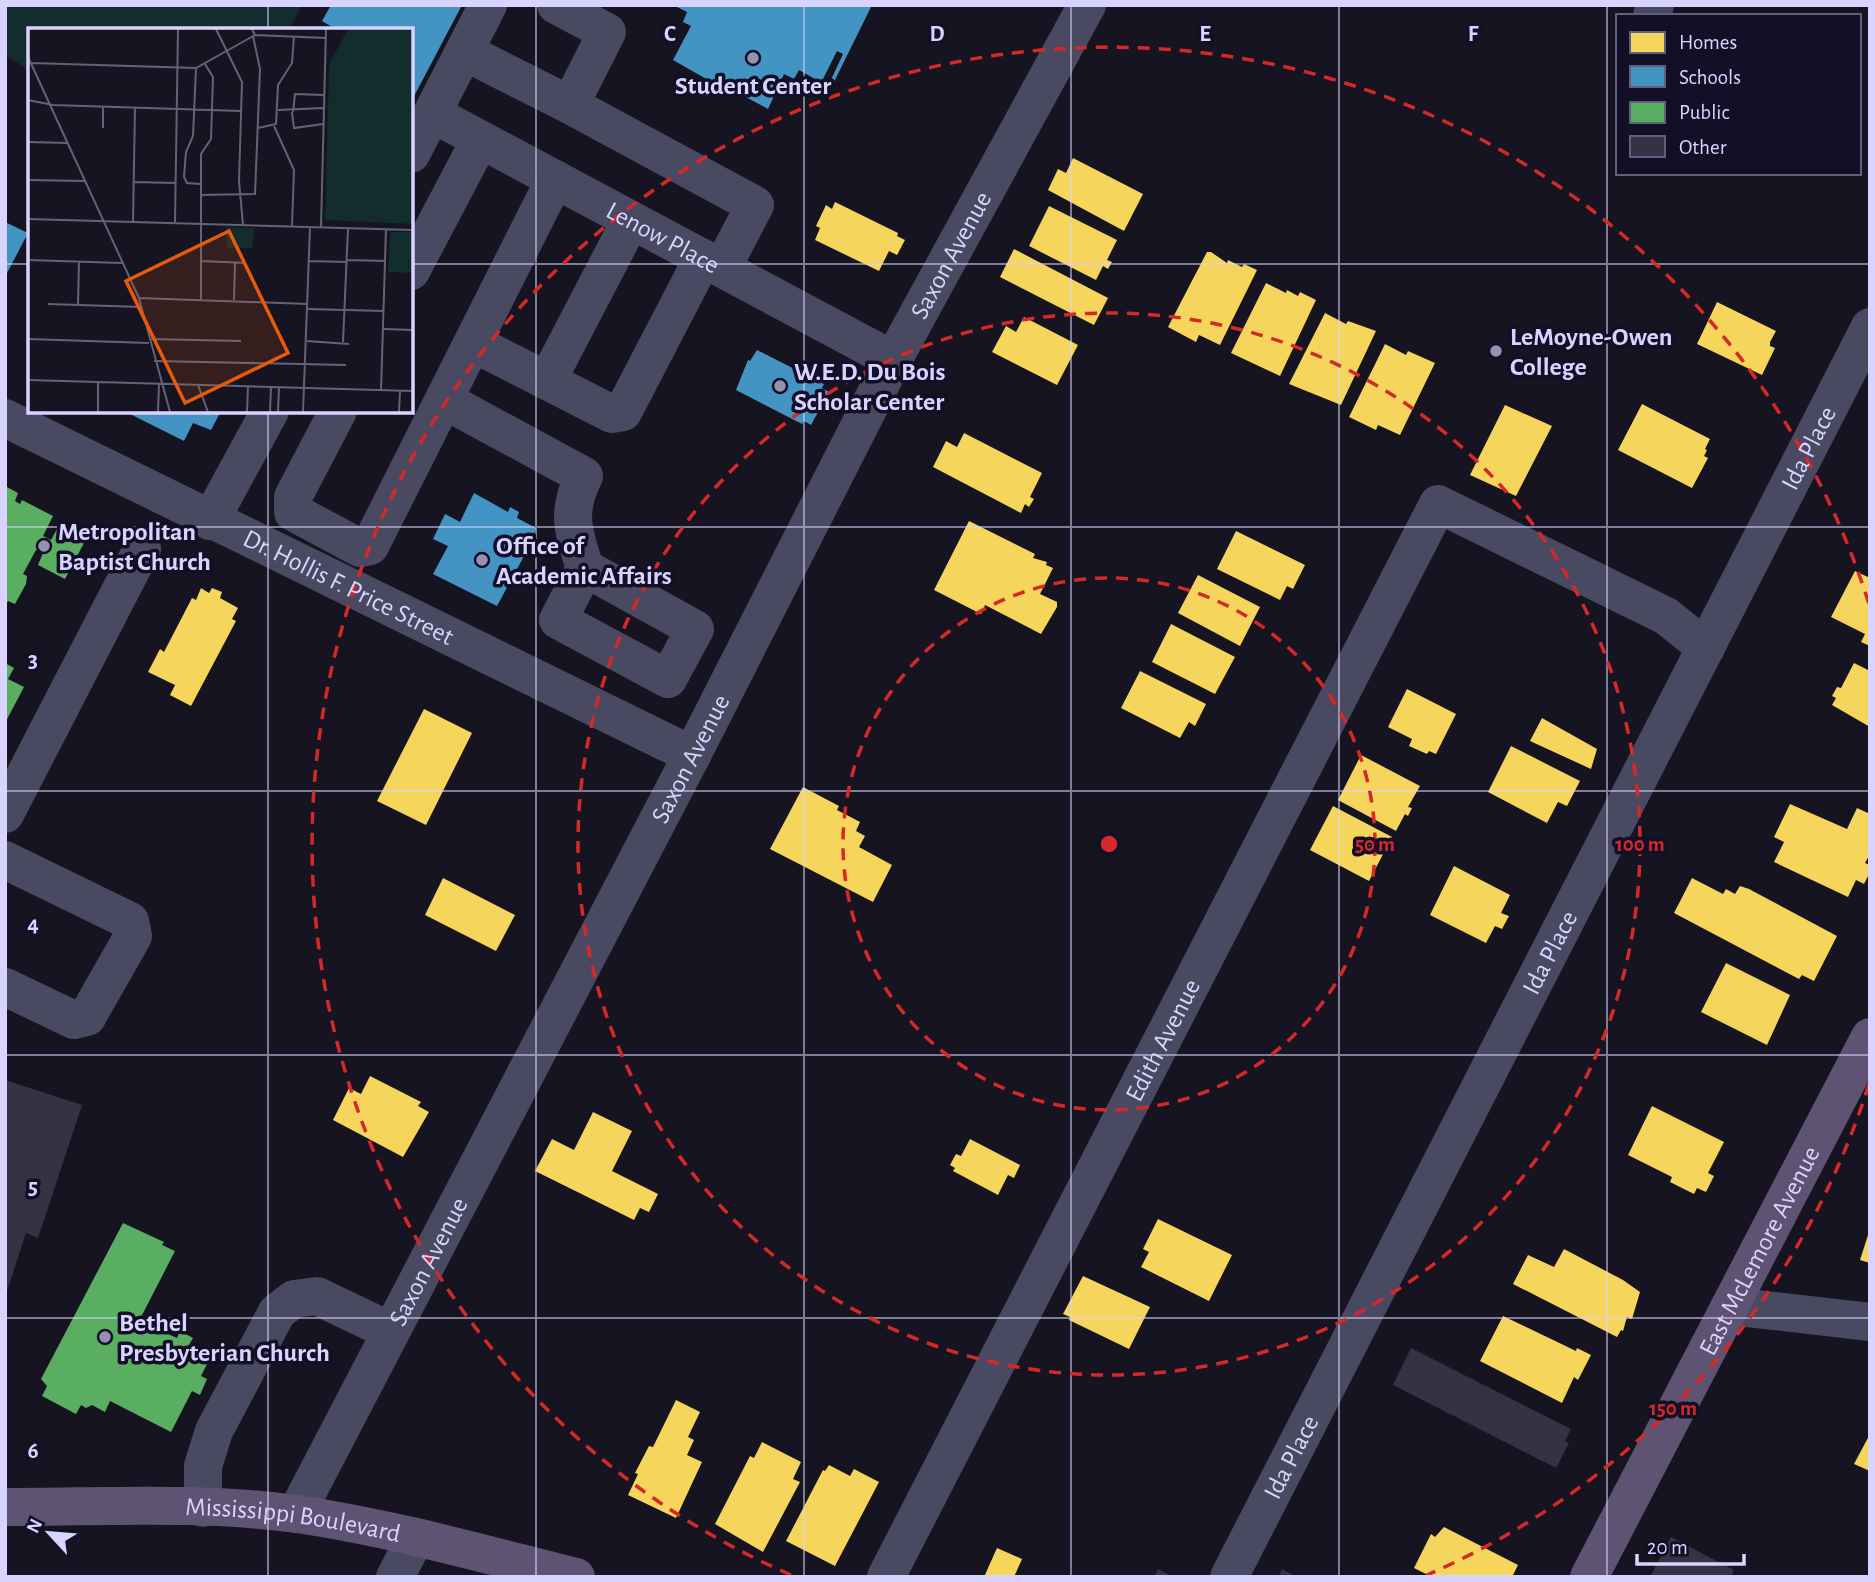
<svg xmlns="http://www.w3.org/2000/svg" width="1875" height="1582" viewBox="0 0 1875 1582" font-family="'Alegreya Sans',sans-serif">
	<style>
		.green { fill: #132c2d }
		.homes { fill: #f6d55c }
		.schools { fill: #4393c3; fill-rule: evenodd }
		.public { fill: #5aae61 }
		.building { fill: #343243 }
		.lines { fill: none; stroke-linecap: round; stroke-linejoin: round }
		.minor { stroke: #4a4962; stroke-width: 38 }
		.major { stroke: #5e5373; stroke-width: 38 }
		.grid { fill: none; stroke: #d9d4ff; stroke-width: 2; stroke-opacity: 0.55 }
		.ring { fill: none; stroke: #d62828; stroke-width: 3.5; stroke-dasharray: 12 9 }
		.poi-dot { fill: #9591b1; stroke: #130f26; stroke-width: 2.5 }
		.labels { text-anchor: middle; stroke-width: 7; stroke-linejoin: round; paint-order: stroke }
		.poi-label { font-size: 26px; font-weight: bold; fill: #d9d4ff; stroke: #130f26; text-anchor: start }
		.street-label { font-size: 26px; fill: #d9d4ff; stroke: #130f26 }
		.inset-road { fill: none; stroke: #64617a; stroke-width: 2 }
		.view { fill: #e8590c; fill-opacity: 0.15; stroke: #e8590c; stroke-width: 3.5 }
		.inset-edge { fill: none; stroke: #d9d4ff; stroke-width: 3.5 }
		.grid-label { font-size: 23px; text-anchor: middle; font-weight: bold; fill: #d9d4ff; stroke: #130f26; stroke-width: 7; stroke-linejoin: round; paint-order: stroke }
		.centre { fill: #d62828; stroke: #130f26; stroke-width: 3.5 }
		.ring-label { font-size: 21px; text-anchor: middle; font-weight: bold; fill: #d62828; stroke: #130f26; stroke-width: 7; stroke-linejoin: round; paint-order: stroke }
	</style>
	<rect width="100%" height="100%" fill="#161421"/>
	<polygon class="green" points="5,5 302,5 289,30 30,30 30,71 5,55"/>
	<g class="homes">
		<polygon points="1073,158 1143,194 1124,231 1048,190 1058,169 1066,173"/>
		<polygon points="835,202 898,233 897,236 905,240 897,255 889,251 879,271 815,240 820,228 816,226 826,205 832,209"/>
		<polygon points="1049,206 1117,240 1107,260 1112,262 1108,269 1103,266 1096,280 1029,246"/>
		<polygon points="1014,249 1108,298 1094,325 1000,277"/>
		<polygon points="1207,252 1211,252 1227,263 1228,260 1242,267 1244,264 1257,270 1220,345 1199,335 1196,342 1168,327"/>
		<polygon points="1266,283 1286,293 1287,290 1298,296 1300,292 1316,300 1280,376 1231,353"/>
		<polygon points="1717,302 1776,331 1770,342 1770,346 1775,348 1762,375 1697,344"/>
		<polygon points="1325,313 1346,324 1348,321 1376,331 1341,405 1289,384"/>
		<polygon points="1024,317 1078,345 1057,385 992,352 1006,326 1016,332"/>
		<polygon points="1385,344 1406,355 1408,351 1435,363 1400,435 1378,425 1376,430 1349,417"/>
		<polygon points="1642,404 1710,439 1705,449 1707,450 1704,456 1708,458 1692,488 1618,450"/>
		<polygon points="1505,405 1552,426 1516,496 1470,475"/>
		<polygon points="964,433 1042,473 1030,497 1034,499 1029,507 1025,504 1021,513 933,467 946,441 957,447"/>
		<polygon points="969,521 1035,554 1033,558 1047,562 1046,565 1053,568 1040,594 1057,602 1057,607 1041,634 985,605 981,614 934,590"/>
		<polygon points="1236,531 1305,565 1293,589 1287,586 1280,600 1217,569"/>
		<polygon points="1855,571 1870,578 1870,646 1861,642 1865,634 1831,617"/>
		<polygon points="1198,575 1260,607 1240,646 1178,613"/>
		<polygon points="201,588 209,593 212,588 222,592 220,598 238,608 232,619 236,621 191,706 170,695 175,685 148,672 160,649 164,652 192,598 196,600"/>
		<polygon points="1171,624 1235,657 1215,694 1152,662"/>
		<polygon points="1854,663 1870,671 1870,727 1832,705 1836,698 1832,696 1837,687 1841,688"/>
		<polygon points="1140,671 1206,704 1195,726 1189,722 1180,738 1121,708"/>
		<polygon points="1407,689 1456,714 1436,754 1429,751 1427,754 1409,746 1412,739 1388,727"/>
		<polygon points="424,709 472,733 426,825 377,801"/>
		<polygon points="1542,718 1597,749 1591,769 1530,741"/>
		<polygon points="1511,746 1580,781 1567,806 1558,802 1547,823 1488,792"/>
		<polygon points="1361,755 1420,786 1408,807 1412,808 1408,816 1405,814 1396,831 1338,800"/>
		<polygon points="803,787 839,806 837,810 860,822 856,831 865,836 859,847 892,865 873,902 770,849"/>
		<polygon points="1790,804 1847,829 1857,808 1870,814 1870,854 1865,863 1870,865 1870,872 1864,884 1856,880 1848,897 1774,862 1784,842 1774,837"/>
		<polygon points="1333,806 1392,837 1369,881 1310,850"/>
		<polygon points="1454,866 1510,895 1501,913 1509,916 1502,929 1495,926 1486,943 1430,915"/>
		<polygon points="443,878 515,915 496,951 425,915"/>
		<polygon points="1692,878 1723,894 1726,889 1735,894 1740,886 1749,889 1837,936 1814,981 1802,975 1799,979 1674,913"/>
		<polygon points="1726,963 1790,995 1767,1045 1701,1012"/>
		<polygon points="370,1076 421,1102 418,1106 429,1112 403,1157 333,1120 349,1088 361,1094"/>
		<polygon points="1652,1106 1724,1142 1708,1173 1714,1176 1706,1192 1697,1188 1694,1194 1670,1182 1672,1177 1628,1155"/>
		<polygon points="593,1112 632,1131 612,1171 658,1194 649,1212 640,1208 634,1220 535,1171 552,1139 574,1150"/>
		<polygon points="970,1139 1020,1165 1014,1178 1008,1175 998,1195 953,1171 955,1168 950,1165 956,1154 961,1156"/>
		<polygon points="1158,1219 1232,1255 1209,1301 1141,1267 1149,1252 1143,1249"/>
		<polygon points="1869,1232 1870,1232 1870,1263 1860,1260"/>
		<polygon points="1564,1249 1623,1280 1640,1292 1632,1319 1627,1317 1623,1331 1621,1330 1617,1337 1513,1284 1528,1255 1554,1267"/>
		<polygon points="1083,1276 1150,1307 1129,1349 1069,1320 1070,1317 1063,1314"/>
		<polygon points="1503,1316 1576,1351 1577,1348 1591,1355 1578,1380 1574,1377 1562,1403 1480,1361"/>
		<polygon points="676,1400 700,1412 688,1437 694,1440 687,1455 702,1462 676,1518 628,1495 638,1474 635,1473 649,1446 653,1447"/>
		<polygon points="1870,1434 1870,1471 1854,1464"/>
		<polygon points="762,1442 801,1462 793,1479 800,1482 763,1552 715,1524 750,1456 754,1458"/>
		<polygon points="829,1465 850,1476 854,1469 879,1482 835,1566 786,1541 823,1470 825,1471"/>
		<polygon points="1444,1527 1518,1565 1512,1577 1432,1577 1414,1568 1431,1534 1435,1537"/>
		<polygon points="997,1548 1022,1559 1014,1577 984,1577"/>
	</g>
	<g class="schools">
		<polygon points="331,5 462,5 411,102 411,30 337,30 322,21"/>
		<path d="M673 5H872L831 88 799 70 794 79 784 74 768 109 725 86 724 89 673 60 691 26 683 22 687 12ZM837 51 843 54 830 82 823 79Z"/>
		<polygon points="5,222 28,233 5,277"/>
		<polygon points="757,350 824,384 822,388 829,392 811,425 804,421 802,424 736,390 748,360 750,361"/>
		<polygon points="124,411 221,411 211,430 193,423 184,441"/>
		<polygon points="474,493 508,512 510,507 519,512 517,518 536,528 530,545 497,606 433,574 448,546 433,539 445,514 460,522"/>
	</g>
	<g class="public">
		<polygon points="5,486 18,493 15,501 20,504 22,500 53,516 43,536 51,540 57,529 84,543 65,579 38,565 43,553 36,550 23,574 27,576 26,584 15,604 8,601 5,606"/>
		<polygon points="5,663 14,668 8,679 24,687 5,723"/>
		<polygon points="123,1223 164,1242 162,1245 175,1251 139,1321 177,1338 180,1331 193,1338 189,1345 211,1356 201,1376 207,1379 200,1395 192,1391 171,1432 110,1401 105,1412 92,1405 86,1408 81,1405 76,1414 42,1396 47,1386 41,1379"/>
	</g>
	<g class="building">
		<polygon points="5,1080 82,1105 38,1238 26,1233 6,1294"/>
		<polygon points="1411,1348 1571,1429 1565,1441 1569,1443 1556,1468 1393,1385"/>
		<polygon points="1671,1537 1734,1570 1731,1577 1650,1577"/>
		<polygon points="1158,1569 1174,1577 1154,1577"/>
		<polygon points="1282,1569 1296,1577 1278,1577"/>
	</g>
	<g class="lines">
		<g class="minor">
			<polyline points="556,5 607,32 570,105"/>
			<polyline points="1652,16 1655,5"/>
			<polyline points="465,52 570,105 755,205 722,268"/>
			<path id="s1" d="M433 114 893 360"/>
			<polyline points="411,154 488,5"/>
			<polyline points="411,271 480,140"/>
			<polyline points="473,343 612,414 623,412 703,258"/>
			<polyline points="547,381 631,220"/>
			<path d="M444 400 584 476C566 512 573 531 585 568L695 629 668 679 558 620 585 568"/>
			<polyline points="338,411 293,497 293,512 360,548 370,546 555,179"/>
			<path id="s2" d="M5 418 692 755"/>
			<polyline points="210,521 270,411"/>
			<polyline points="5,814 142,549"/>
			<polyline points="5,860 130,921 133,936 87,1017 74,1020 5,987"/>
			<polyline points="1730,1306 1870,1322"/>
			<polyline points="203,1508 203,1466 214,1431 277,1312 294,1299 317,1296 390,1331"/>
			<path id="s3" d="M296 1514 692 755 893 360 1087 5"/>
			<polyline points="395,1577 416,1537"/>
			<path id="s4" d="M886 1577 1438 504 1666 616 1706 648"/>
			<path id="s5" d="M1229 1577 1870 327"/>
		</g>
		<g class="major">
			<path id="s6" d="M5 1507C101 1507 201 1501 297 1514 391 1528 484 1554 576 1577"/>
			<path id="s7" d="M1589 1577 1870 1037"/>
		</g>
	</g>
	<path class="grid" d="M268 5V30M536 5V1577M804 5V1577M1071 5V1577M1339 5V1577M1607 5V1577M5 264H30M411 264H1870M268 411V1577M5 527H1870M5 791H1870M5 1055H1870M5 1318H1870"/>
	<g class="ring">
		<circle cx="1109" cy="844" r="266"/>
		<circle cx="1109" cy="844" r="531"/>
		<path d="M1869 1084A797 797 0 0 1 1427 1575M791 1575A797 797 0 1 1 1869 604"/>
	</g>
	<g class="poi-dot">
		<circle cx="753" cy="58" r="7"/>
		<circle cx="1496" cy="351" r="7"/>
		<circle cx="780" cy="386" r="7"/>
		<circle cx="44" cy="546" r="7"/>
		<circle cx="482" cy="560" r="7"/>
		<circle cx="105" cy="1337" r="7"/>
	</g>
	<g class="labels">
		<g class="poi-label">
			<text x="753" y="94" text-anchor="middle">Student Center</text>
			<text x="1510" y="345">LeMoyne-Owen<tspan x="1510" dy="30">College</tspan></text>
			<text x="794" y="380">W.E.D. Du Bois<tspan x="794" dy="30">Scholar Center</tspan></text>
			<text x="58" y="540">Metropolitan<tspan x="58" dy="30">Baptist Church</tspan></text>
			<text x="496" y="554">Office of<tspan x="496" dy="30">Academic Affairs</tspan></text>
			<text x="119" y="1331">Bethel<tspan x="119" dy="30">Presbyterian Church</tspan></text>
		</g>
		<g class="street-label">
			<text dy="9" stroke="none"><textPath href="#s1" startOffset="261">Lenow Place</textPath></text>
			<text dy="9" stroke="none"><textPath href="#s3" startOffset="1419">Saxon Avenue</textPath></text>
			<text dy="9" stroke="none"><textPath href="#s5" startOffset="1269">Ida Place</textPath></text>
			<text dy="9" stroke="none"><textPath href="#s2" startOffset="383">Dr. Hollis F. Price Street</textPath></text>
			<text dy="9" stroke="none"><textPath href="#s3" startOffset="852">Saxon Avenue</textPath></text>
			<text dy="9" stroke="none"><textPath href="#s5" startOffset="702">Ida Place</textPath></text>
			<text dy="9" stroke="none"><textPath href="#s4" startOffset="604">Edith Avenue</textPath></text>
			<text dy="9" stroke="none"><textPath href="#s7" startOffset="368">East McLemore Avenue</textPath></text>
			<text dy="9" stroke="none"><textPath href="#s3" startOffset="285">Saxon Avenue</textPath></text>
			<text dy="9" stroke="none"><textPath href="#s5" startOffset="135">Ida Place</textPath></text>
			<text dy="9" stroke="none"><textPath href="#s6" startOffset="289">Mississippi Boulevard</textPath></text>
		</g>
	</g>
	<g transform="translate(28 28)">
		<rect width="385" height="385" fill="#161421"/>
		<path d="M320 1H385V196L297 192 301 36ZM198 199 227 200 224 220H199ZM362 204H385V245L360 244Z" fill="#132c2d"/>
		<path class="inset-road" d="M188 1 214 54 211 153 215 197M224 1 227 7 298 10M0 29 111 270 142 384M3 35 168 40 227 7M168 40 165 108 158 124 156 149 159 155 172 156M0 72 25 77 213 83M250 82 295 80M264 84 266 100 295 96M265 84 267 66 296 67M246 98 266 142 264 198M75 100V78M230 100 248 96 250 57 264 35 266 8M0 114 40 115M0 152 58 153M105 154 148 155M172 167 227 166 232 41 225 8M0 191 385 202M105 193 107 79M147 194 150 1M293 199 298 1M0 232 94 235M319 232 358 233M173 233 218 235M281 233 319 234M111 270 280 276M173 272V126L183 111 185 49 177 36M206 272 207 235M20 276 114 279M50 277 51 234M280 281 356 283M356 301 385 302M0 311 121 315M121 311 213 313M279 313 321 316M315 314 320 200M126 333 318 337M0 352 385 363M170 357 180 384M353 362 358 201M70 384V354M130 384 131 356M219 384 220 358M242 384 243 359M250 384 251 359M275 384 282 199M371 384 372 363"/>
		<path class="view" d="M201 203 260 325 157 375 98 253Z"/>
		<rect width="385" height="385" class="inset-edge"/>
	</g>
	<g class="grid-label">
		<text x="670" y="41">C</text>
		<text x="937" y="41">D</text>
		<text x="1205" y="41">E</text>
		<text x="1473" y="41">F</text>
		<text x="33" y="667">3</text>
		<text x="33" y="931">4</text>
		<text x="33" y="1194">5</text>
		<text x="33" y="1458">6</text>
	</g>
	<circle cx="1109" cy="844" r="10" class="centre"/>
	<g class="ring-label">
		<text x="1375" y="851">50 m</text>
		<text x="1640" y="851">100 m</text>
		<text x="1673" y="1415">150 m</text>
	</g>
	<rect width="1875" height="1582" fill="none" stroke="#d9d4ff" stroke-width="14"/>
	<rect x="1616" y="14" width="245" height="161" fill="#130f26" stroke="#625e7d" stroke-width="2"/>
	<rect x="1630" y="32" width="35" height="21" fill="#f6d55c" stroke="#625e7d" stroke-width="2"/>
	<text x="1679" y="49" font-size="21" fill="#d9d4ff">Homes</text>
	<rect x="1630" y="66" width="35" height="21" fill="#4393c3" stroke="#625e7d" stroke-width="2"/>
	<text x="1679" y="84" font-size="21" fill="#d9d4ff">Schools</text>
	<rect x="1630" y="102" width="35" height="21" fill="#5aae61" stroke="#625e7d" stroke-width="2"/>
	<text x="1679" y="119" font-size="21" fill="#d9d4ff">Public</text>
	<rect x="1630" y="136" width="35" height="21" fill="#343243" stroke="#625e7d" stroke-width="2"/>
	<text x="1679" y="154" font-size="21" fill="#d9d4ff">Other</text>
	<g transform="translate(49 1533) rotate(296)" stroke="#130f26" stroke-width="5" paint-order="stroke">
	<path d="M0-5L12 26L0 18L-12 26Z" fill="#d9d4ff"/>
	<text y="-10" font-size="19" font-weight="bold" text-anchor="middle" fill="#d9d4ff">N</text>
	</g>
	<path d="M1637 1554v10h107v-10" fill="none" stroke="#d9d4ff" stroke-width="3.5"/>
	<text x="1647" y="1554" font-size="21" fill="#d9d4ff" stroke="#130f26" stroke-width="5" paint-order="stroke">20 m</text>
</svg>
